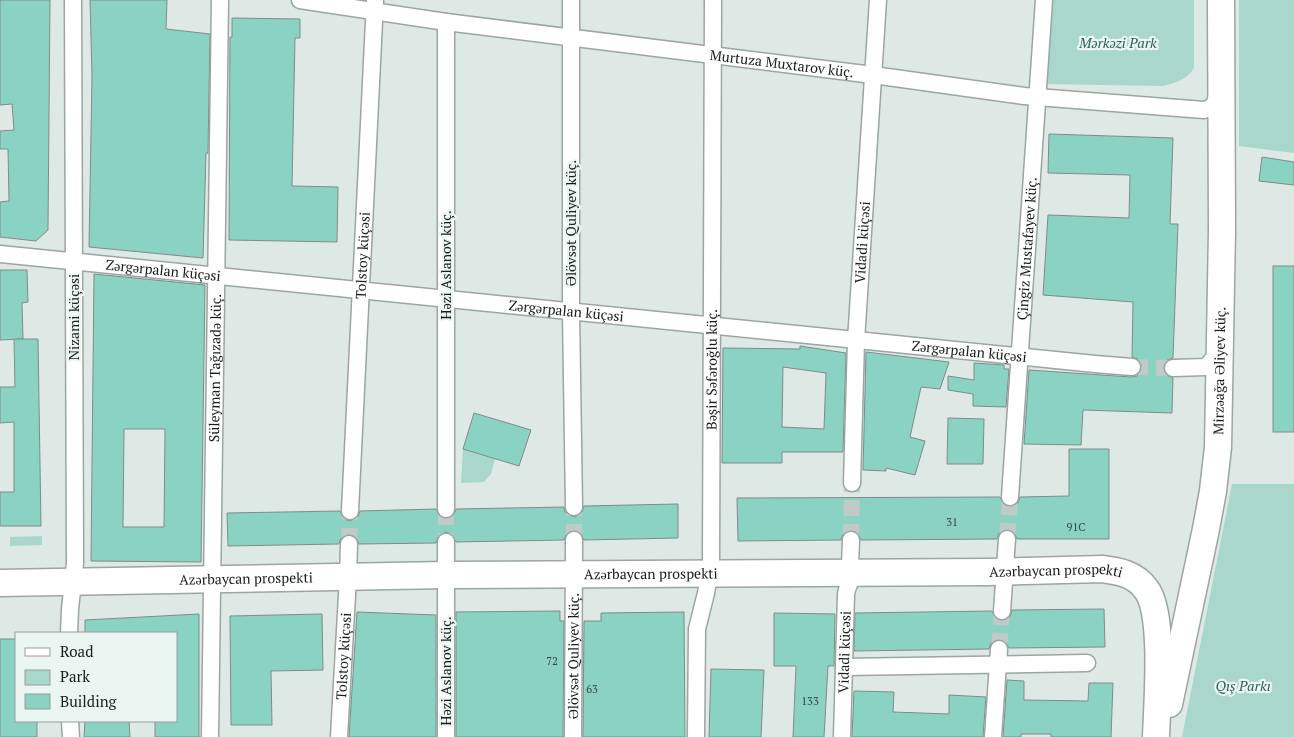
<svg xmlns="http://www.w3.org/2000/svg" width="1294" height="737" viewBox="0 0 1294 737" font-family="'PT Serif',serif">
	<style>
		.green { fill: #aad7cc }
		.building { fill: #8ad2c1; stroke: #818b88; fill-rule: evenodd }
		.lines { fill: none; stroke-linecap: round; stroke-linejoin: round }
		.minor-tunnel { stroke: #c0cac7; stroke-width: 16; stroke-dasharray: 16 8; stroke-linecap: butt }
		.minor-casing { stroke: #9ba5a2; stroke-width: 19 }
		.primary-casing { stroke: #9ba5a2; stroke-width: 29 }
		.minor { stroke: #fff; stroke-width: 16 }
		.primary { stroke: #fff; stroke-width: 26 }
		.labels { text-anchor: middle; stroke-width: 4.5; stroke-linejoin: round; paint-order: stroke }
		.number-label { font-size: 11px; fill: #344944 }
		.park-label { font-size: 14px; font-style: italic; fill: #286256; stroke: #ebf6f3 }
		.street-label { font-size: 14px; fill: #171b1a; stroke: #ebf6f3 }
	</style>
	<rect width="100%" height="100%" fill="#dee9e6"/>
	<g class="green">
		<path d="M1049 0H1194V67C1189 79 1175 83 1163 86L1042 84Z"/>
		<polygon points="1239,0 1294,0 1294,153 1239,146"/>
		<polygon points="463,449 495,459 491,474 484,482 461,483"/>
		<polygon points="1232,484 1294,484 1294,737 1182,737"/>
		<polygon points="42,536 42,545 10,546 10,537"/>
	</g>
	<g class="building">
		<polygon points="0,0 50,0 48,230 36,241 0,237 0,202 9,201 8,149 0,149 0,131 14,130 12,104 0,105"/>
		<polygon points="90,0 167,0 166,29 210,34 208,153 206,153 203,258 89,247 92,77"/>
		<polygon points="232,18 300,19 300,38 295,38 292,186 338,187 337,242 229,240 230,37 232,37"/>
		<polygon points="1049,134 1173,138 1170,224 1178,224 1173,358 1167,360 1163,368 1165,374 1173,378 1172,413 1083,410 1081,445 1024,444 1029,370 1131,377 1137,376 1140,372 1142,367 1138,359 1132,357 1133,302 1043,295 1048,215 1129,218 1130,175 1048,173"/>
		<polygon points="1262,157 1294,162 1294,185 1259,181"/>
		<rect x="1273" y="266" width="21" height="166"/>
		<polygon points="0,270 27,270 28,302 22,303 23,339 0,340"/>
		<path d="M94 274 205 285 201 562 91 561ZM124 429H165L164 527H123Z"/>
		<polygon points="14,339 38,339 41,526 0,526 0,492 14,492 14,422 0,423 0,387 15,387"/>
		<path d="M800 346 846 353 843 452H782V463H722L723 348 800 349ZM783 367 826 373 824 429 782 427Z"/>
		<polygon points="866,352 949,362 940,389 921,387 910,437 925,441 915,475 886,468 886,471 863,470"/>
		<polygon points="974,363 1004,365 1004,369 1009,369 1006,407 973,406 973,394 948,390 948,376 974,380"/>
		<polygon points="474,413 531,430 519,466 463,449"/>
		<polygon points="948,418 984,419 983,464 947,464"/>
		<polygon points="1069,449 1109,449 1109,539 1017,539 1013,531 1007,529 999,533 997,539 861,540 857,532 851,530 843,534 841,540 738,541 737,498 1000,497 1004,505 1010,507 1018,503 1020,497 1069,496"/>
		<polygon points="678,504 678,538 584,540 579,532 574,530 566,535 564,540 456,542 451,534 446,532 438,537 436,543 359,544 355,536 349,534 341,538 339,544 228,546 227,513 340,511 344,519 350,521 358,517 360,511 436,509 441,517 446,519 454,514 456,509 564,507 565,512 569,515 575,517 582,512 584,506"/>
		<polygon points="1104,609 1105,647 1009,648 1005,641 999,639 991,643 989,649 854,651 855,613 992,611 996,619 1002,621 1010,617 1012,610"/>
		<polygon points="560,611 560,621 564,621 563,737 456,737 456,612"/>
		<polygon points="357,612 436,615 436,737 349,737"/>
		<polygon points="684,612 685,737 583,737 584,621 601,621 601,613"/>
		<polygon points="774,613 835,614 834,666 828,666 824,737 793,737 796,666 774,666"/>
		<polygon points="199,614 199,737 155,737 155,721 176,721 176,633 85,633 85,620"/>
		<polygon points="322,614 323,670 271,671 272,725 231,725 230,616"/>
		<polygon points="0,639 16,639 16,721 37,721 37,737 0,737"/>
		<polygon points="711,669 764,670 761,737 709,737"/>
		<polygon points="1007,680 1024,681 1024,700 1088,701 1089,683 1113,683 1111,737 1051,737 1051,734 1021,734 1021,737 1003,737"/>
		<polygon points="854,691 894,692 893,712 949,714 949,695 986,697 983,737 852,737"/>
		<polygon points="85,721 129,721 130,737 84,737"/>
	</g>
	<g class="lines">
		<g class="minor-tunnel">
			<polyline points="1132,367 1173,368"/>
			<polyline points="446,509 446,542"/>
			<polyline points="1007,539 1010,497"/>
			<polyline points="574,540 574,507"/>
			<polyline points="851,540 852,483"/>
			<polyline points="349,544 350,511"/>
			<polyline points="999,649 1002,611"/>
		</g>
		<defs>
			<g id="minor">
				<path id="s1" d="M300 0 446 22 873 75 1024 96 1204 110C1215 108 1216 101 1218 91"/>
				<polyline points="571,0 571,313 574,507"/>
				<polyline points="446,22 446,509"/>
				<path id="s2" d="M0 254 1095 364 1132 367"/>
				<polyline points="1173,368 1206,367 1214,358 1217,348"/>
				<path id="s3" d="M852 483 856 341 878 0"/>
				<path id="s4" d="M1010 497 1044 0"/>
				<path id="s5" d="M350 511 375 1"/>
				<polyline points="446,542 446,737"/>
				<polyline points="838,573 845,570 850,565 851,540"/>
				<polyline points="1002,611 1007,539"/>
				<polyline points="69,633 70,609 75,563 73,0"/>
				<polyline points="845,667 1087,663"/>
				<polyline points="70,721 71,737"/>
				<path id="s6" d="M210 737 220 0"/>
				<path id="s7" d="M339 737 348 577 349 544"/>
				<path id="s8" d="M573 737 574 540"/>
				<path id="s9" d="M696 737 697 629 706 593 711 564 713 0"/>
				<path id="s10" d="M842 737 846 594C848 584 851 578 860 573"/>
				<polyline points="993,737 999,649"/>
			</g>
			<g id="primary">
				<path id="s11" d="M0 583 446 575 988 572 1102 569C1119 571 1135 574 1146 589 1165 613 1157 704 1156 737"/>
				<path id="s12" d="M1169 704 1206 529 1213 491 1218 447 1222 230 1221 0"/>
			</g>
		</defs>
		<use href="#minor" class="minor-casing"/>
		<use href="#primary" class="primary-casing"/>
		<use href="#minor" class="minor"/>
		<use href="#primary" class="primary"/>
	</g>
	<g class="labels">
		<g class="number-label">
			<text x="952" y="526">31</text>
			<text x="1076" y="531">91С</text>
			<text x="552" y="665">72</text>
			<text x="592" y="693">63</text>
			<text x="810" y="705">133</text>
		</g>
		<g class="park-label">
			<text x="1118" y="48">Mərkəzi Park</text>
			<text x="1243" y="691">Qış Parkı</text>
		</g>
		<g class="street-label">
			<text dy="5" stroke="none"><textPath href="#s1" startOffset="486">Murtuza Muxtarov küç.</textPath></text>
			<text transform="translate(571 223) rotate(-90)" y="5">Əlövsət Quliyev küç.</text>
			<text dy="5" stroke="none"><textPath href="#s3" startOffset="241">Vidadi küçəsi</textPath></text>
			<text dy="5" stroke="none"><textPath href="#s4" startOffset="249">Çingiz Mustafayev küç.</textPath></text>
			<text dy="5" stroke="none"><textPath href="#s5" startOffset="256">Tolstoy küçəsi</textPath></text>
			<text transform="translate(446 265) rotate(-90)" y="5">Həzi Aslanov küç.</text>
			<text dy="5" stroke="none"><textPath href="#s2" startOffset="164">Zərgərpalan küçəsi</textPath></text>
			<text dy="5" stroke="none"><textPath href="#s2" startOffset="569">Zərgərpalan küçəsi</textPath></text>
			<text transform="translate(74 317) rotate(-90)" y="5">Nizami küçəsi</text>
			<text dy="5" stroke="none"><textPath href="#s2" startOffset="974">Zərgərpalan küçəsi</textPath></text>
			<text dy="5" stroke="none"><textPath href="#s6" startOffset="369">Süleyman Tağızadə küç.</textPath></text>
			<text dy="5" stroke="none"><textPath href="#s9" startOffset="369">Bəşir Səfəroğlu küç.</textPath></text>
			<text dy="5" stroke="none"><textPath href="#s12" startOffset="338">Mirzəağa Əliyev küç.</textPath></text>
			<text dy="5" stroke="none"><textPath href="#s11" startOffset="651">Azərbaycan prospekti</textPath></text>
			<text dy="5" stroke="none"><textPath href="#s11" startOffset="1056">Azərbaycan prospekti</textPath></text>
			<text dy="5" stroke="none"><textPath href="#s11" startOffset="246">Azərbaycan prospekti</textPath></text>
			<text dy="5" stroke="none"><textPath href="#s10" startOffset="85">Vidadi küçəsi</textPath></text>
			<text dy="5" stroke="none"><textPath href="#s7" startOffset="81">Tolstoy küçəsi</textPath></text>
			<text dy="5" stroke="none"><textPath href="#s8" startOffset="81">Əlövsət Quliyev küç.</textPath></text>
			<text transform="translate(446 671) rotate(-90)" y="5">Həzi Aslanov küç.</text>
		</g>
	</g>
	<rect x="15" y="632" width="162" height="90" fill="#ebf6f3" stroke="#969e9c"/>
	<rect x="25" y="648" width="25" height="8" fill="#ffffff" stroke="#969e9c"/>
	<text x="60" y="657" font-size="15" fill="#171b1a">Road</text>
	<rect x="25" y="670" width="25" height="15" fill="#aad7cc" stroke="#969e9c"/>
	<text x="60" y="682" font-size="15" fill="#171b1a">Park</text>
	<rect x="25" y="694" width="25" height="15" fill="#8ad2c1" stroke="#969e9c"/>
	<text x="60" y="707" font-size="15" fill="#171b1a">Building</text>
</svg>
